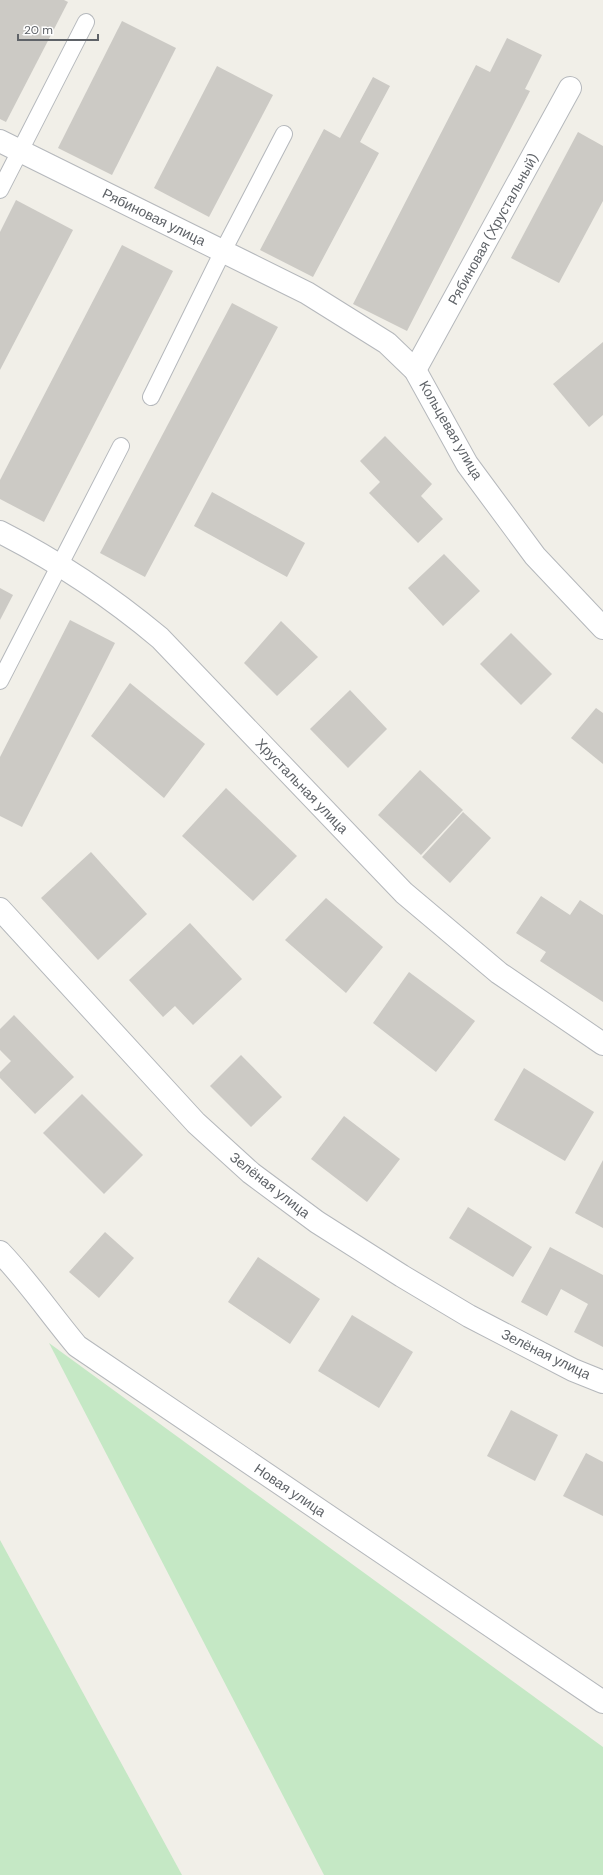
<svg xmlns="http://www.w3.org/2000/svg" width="603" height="1875" viewBox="0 0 603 1875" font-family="'DM Sans',sans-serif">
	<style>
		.green { fill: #c5e8c5 }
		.building { fill: #cccac5 }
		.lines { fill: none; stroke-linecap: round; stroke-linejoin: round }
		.service-casing { stroke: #b5b8bc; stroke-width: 18 }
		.minor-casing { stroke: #b5b8bc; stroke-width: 24 }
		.service { stroke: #fff; stroke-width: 16 }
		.minor { stroke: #fff; stroke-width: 22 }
		.labels { text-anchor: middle; stroke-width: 4; stroke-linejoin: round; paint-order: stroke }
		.street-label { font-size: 14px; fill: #5f6368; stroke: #fff }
	</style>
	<rect width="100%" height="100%" fill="#f1efe8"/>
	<g class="green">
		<polygon points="49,1343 603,1747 603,1875 324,1875"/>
		<polygon points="0,1540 182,1875 0,1875"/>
	</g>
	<g class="building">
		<polygon points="0,0 64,0 68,2 6,122 0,119"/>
		<polygon points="122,21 176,48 112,175 58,148"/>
		<polygon points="507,38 542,55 525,89 530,91 407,331 353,304 476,65 490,72"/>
		<polygon points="217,66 273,95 209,217 154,188"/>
		<polygon points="373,77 390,86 360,142 379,153 313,277 260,250 324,129 340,138"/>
		<polygon points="578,132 603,146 603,201 559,283 511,258"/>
		<polygon points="16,200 73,230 0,370 0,232"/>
		<polygon points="122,245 173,271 44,522 0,499 0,480"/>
		<polygon points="232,303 278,327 145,577 100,553"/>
		<polygon points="603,342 603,415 589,427 553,384"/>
		<polygon points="385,436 432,484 421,496 443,519 418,543 369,493 380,482 360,461"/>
		<polygon points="212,492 305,543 287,577 194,526"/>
		<polygon points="444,554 480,591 443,626 408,588"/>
		<polygon points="0,588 13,595 0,620"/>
		<polygon points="70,620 115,643 22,827 0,816 0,757"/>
		<polygon points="281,621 318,657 277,696 244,663"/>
		<polygon points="511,633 552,674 521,705 480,664"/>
		<polygon points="130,683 205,744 164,798 91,736"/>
		<polygon points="350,690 387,729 348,768 310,729"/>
		<polygon points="596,708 603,713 603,764 571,738"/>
		<polygon points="420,770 463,810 421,855 378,815"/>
		<polygon points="226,788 297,856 253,901 182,836"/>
		<polygon points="463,812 491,838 450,883 422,857"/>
		<polygon points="91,852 147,914 98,960 41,898"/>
		<polygon points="541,896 570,915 580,900 603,915 603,1002 540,961 546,952 516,933"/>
		<polygon points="326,898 383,947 346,993 285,940"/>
		<polygon points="190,923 242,979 193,1025 175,1006 163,1017 129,980"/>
		<polygon points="409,972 475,1021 436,1072 373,1023"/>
		<polygon points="14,1015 74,1077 35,1114 0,1078 0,1072 11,1061 0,1050 0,1029"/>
		<polygon points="241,1055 282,1097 251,1127 210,1086"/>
		<polygon points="524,1068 594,1112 565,1161 494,1120"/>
		<polygon points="82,1094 143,1155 104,1194 43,1133"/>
		<polygon points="344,1116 400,1159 367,1202 311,1159"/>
		<polygon points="603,1160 603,1228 575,1213"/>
		<polygon points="468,1207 532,1247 513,1277 449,1238"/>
		<polygon points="105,1232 134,1258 99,1298 69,1272"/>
		<polygon points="550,1247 603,1275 603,1347 574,1332 588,1304 561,1289 547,1316 521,1302"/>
		<polygon points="258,1257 320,1299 290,1344 228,1302"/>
		<polygon points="352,1315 413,1352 379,1408 318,1371"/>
		<polygon points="511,1410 558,1435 535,1481 487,1456"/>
		<polygon points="586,1453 603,1462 603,1516 563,1496"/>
	</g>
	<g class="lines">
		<defs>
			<g id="service">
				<polyline points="0,190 86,22"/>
				<polyline points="151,397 223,251 284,134"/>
				<polyline points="0,681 121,446"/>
			</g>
			<g id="minor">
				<polyline points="0,141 307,293 387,343 415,370 467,464 535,556 603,628"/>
				<polyline points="415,370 570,88"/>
				<path d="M0 532C57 561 111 597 160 638L404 893 499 973 603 1044"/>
				<polyline points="0,909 196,1123 251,1173 317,1222 402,1276 469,1316 573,1370 603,1382"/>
				<path d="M0 1252C28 1281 51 1315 77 1346L603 1702"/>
			</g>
		</defs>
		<use href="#service" class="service-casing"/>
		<use href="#minor" class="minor-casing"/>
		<use href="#service" class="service"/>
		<use href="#minor" class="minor"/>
	</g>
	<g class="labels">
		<g class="street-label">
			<text transform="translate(154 217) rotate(26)" y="5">Рябиновая улица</text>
			<text transform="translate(493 229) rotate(-61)" y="5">Рябиновая (Хрустальный)</text>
			<text transform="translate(451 430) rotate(60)" y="5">Кольцевая улица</text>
			<text transform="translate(302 786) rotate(46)" y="5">Хрустальная улица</text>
			<text transform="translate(270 1185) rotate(38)" y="5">Зелёная улица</text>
			<text transform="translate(546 1354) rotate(26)" y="5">Зелёная улица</text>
			<text transform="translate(290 1490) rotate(34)" y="5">Новая улица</text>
		</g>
	</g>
	<path d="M18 34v6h80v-6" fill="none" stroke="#5f6368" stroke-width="2"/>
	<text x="24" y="34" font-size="12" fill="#5f6368" stroke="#ffffff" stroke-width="3" paint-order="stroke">20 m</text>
</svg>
